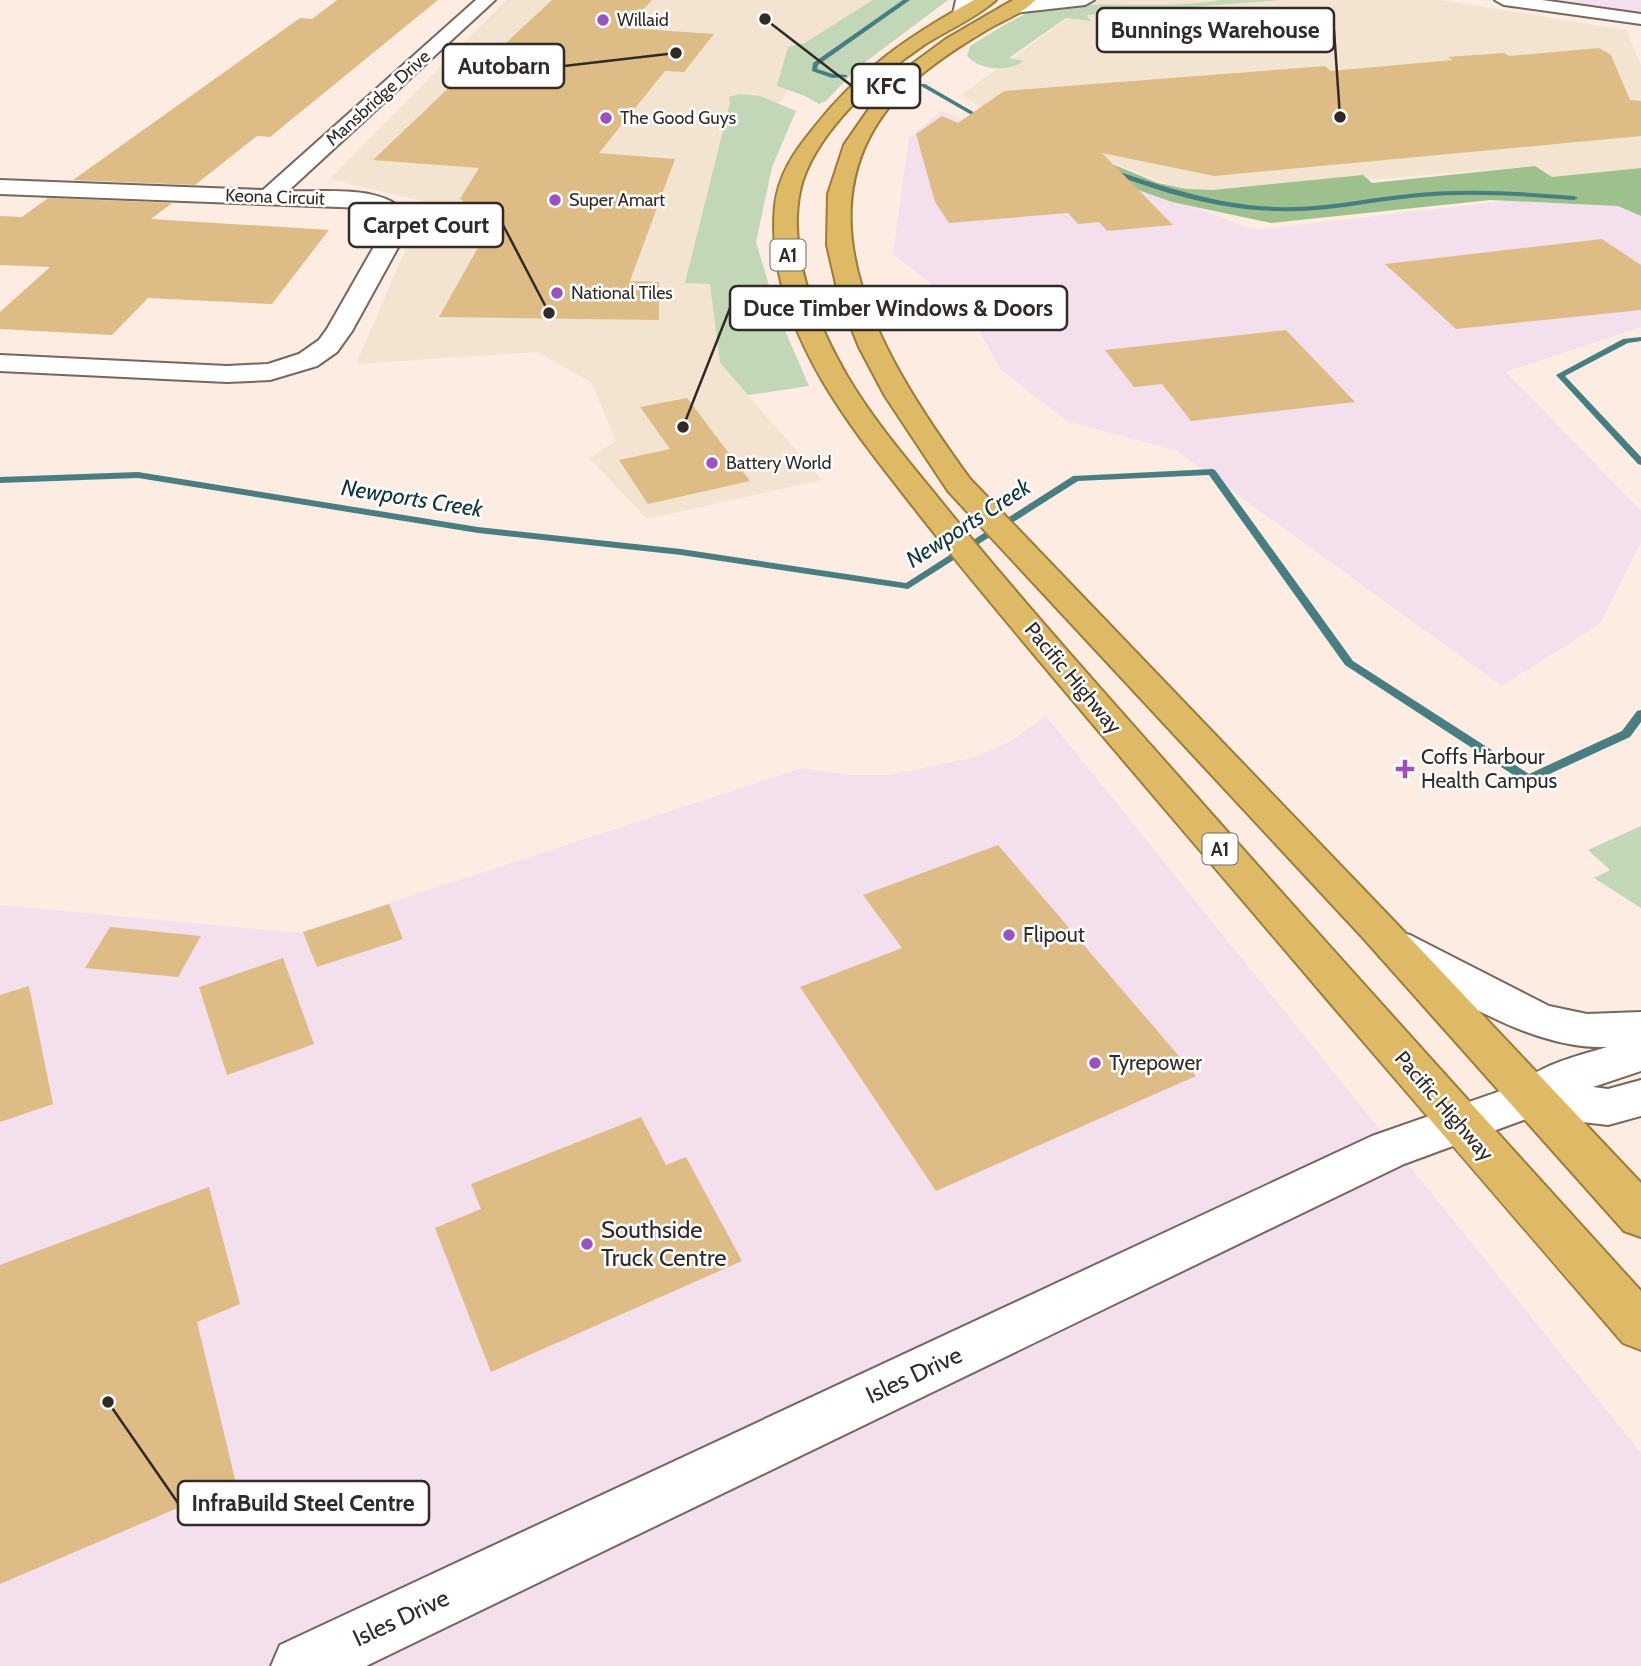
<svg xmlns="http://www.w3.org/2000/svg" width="1641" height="1666" viewBox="0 0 1641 1666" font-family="Cabin,sans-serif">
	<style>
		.commercial { fill: #f2e4d0 }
		.industrial { fill: #f4dfed }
		.green { fill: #c1d7b7 }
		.forest { fill: #9dc08d }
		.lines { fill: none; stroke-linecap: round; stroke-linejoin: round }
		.stream { fill: #467e82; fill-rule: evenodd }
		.building { fill: #debc86 }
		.minor-casing { stroke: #74675e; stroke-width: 4 }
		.tertiary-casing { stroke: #74675e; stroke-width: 4 }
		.trunk-casing { stroke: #9c7c38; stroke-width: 4 }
		.minor { fill: #fff; fill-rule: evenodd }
		.tertiary { fill: #fff; fill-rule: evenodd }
		.trunk { fill: #deba67; fill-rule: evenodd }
		.poi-dot { fill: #9c50c1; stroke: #fff; stroke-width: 2.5 }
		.labels { text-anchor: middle; stroke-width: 5; stroke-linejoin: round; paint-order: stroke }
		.far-poi-label { font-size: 18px; fill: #312b27; stroke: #fff; text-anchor: start }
		.far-street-label { font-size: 18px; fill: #312b27; stroke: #fff }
		.shield { fill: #fff; stroke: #6f6b68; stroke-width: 2 }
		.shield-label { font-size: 19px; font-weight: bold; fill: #312b27 }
		.street-label { font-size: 21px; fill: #312b27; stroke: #fff }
		.poi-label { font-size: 21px; fill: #312b27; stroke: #fff; text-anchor: start }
		.water-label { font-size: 23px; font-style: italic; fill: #10383c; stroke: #fff }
		.near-poi-label { font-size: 24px; fill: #312b27; stroke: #fff; text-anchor: start }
		.near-street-label { font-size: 24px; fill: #312b27; stroke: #fff }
		.leader { fill: none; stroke: #312b27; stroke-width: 2.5 }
		.callout-dot { fill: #312b27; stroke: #fff; stroke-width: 2.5 }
		.callout { fill: #fff; stroke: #312b27; stroke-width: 2.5 }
		.callout-label { font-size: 23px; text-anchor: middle; font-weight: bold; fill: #312b27 }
	</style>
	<rect width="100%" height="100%" fill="#fcece2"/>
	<g class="commercial">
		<polygon points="506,0 888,0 801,72 716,190 720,363 822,480 647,519 589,458 616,441 591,382 538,352 356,364 426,202 330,179"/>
		<polygon points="1093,0 1441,0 1626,30 1641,65 1641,168 1552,177 1535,166 1193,194 1000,119 961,95"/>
	</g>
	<g class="industrial">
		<polygon points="1546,0 1641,0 1641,14 1564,3"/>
		<polygon points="941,111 1254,230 1506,201 1618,206 1641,216 1641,327 1506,372 1641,511 1641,542 1600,624 1502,686 1177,451 1067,421 1001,370 978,329 943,293 893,254 909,138"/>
		<polygon points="1046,716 1641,1453 1641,1666 0,1666 0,905 298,933 802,768 849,775 891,775 975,757 1014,739"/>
	</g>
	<g class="green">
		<polygon points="873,0 948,0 856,69 827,100 819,104 805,96 777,86 788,47 805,43"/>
		<path d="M1221 0H1282L1086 15 1092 21 1066 18 1009 58 1023 61C1009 73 979 70 967 56L970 46 975 43C996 31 1019 14 1042 8 1101 0 1162 10 1221 0Z"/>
		<polygon points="739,94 760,96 796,111 772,167 756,242 777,312 809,386 748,395 720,363 710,284 685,283 730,103 729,97"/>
		<polygon points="1641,826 1641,908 1594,878 1610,870 1588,850"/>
	</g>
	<polygon class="forest" points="1035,132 1158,183 1186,189 1213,190 1363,175 1372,183 1535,166 1552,177 1641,168 1641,216 1618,206 1490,200 1271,223 1172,202 1066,164"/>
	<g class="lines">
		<g class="stream">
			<polygon points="903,0 910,0 818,65 817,69 833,74 847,75 847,77 832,78 812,71 813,63"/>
			<polygon points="921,84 925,84 989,121 984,122 921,86"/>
			<path d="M1110 169C1166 187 1216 205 1276 207 1324 209 1371 197 1419 193 1471 188 1523 192 1574 196L1578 198 1574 200C1523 196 1471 192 1420 197 1373 201 1326 213 1278 211 1219 210 1162 193 1108 172V170Z"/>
			<polygon points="1641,337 1641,341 1628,343 1565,376 1641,457 1641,465 1638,464 1556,375 1623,339"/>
			<polygon points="1212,469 1215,470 1353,661 1529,774 1622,731 1637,711 1641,710 1641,722 1630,737 1532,782 1524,782 1345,665 1209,475 1078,481 908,589 681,555 478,533 138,478 0,483 0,477 138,472 478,527 681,549 906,583 1073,476"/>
		</g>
	</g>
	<g class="building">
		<polygon points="337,0 438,0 270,137 257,136 195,185 73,180 300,18 312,19"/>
		<polygon points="552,0 652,0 626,28 714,34 684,72 665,71 599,153 675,159 630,281 659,282 659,320 439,317 480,244 450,243 470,206 460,199 479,168 373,160 481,57 491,57"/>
		<polygon points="1599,48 1611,55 1630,100 1641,101 1641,136 1214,176 1102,153 1173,225 1107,231 1099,222 1078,224 1068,213 949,223 935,202 916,134 942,116 958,123 1004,91 1325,66 1331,71 1453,60 1448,57 1504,53 1509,56"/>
		<polygon points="48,198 172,203 151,219 329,230 272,304 148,298 112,335 0,329 0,312 50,267 0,265 0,216 22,217"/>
		<polygon points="1602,239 1641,265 1641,310 1456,329 1385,264"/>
		<polygon points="1286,330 1355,402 1191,421 1162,384 1134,387 1105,350"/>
		<polygon points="687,398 750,481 648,504 619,460 670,449 640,407"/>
		<polygon points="998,845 1196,1076 936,1191 800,987 902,948 863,895"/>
		<polygon points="389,904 403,939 317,967 303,932"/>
		<polygon points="110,927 201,936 178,977 85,968"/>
		<polygon points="283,958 314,1044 227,1075 199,987"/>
		<polygon points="29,986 53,1104 0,1122 0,995"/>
		<polygon points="641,1117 666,1165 686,1157 742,1261 491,1372 435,1228 481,1209 471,1184"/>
		<polygon points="209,1187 240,1304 197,1322 236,1483 0,1584 0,1265"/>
	</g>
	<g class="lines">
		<defs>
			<g id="minor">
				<path d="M476 0H495L288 191C326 193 392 182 412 222L352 331 337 352 317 366 270 380 227 382 0 371V355L227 366 268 364 299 354 319 340 327 329 388 222 382 214 365 208 0 194V180L263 190Z"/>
				<polygon points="1037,0 1094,0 1085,5 1013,13 1004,8 1013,3"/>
				<polygon points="1495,0 1542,0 1641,14 1641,24 1504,5"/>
				<path d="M1395 931 1410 935 1549 1006 1587 1014 1641 1012V1071L1593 1087 1608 1089 1641 1080V1116L1608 1125 1532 1116 1516 1111 1509 1098C1526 1067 1575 1057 1607 1047 1529 1050 1448 992 1380 957L1374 946 1380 935Z"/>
			</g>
			<g id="tertiary">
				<polygon points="956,0 974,0 968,18 962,19 953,14"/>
				<polygon points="1532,1080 1548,1085 1555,1098 1548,1111 1404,1164 366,1666 271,1666 280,1645 1372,1136"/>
			</g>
			<g id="trunk">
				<path d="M974 0H996C976 18 947 30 924 45 879 75 812 135 800 191 787 254 816 322 847 376 874 422 910 463 943 504 1004 579 1067 651 1131 723 1300 914 1470 1103 1641 1291V1350L1623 1343C1452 1146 1282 947 1113 748 1048 671 982 594 919 514 885 470 850 428 822 380 792 328 769 267 775 206 778 176 794 152 813 129 859 70 909 36 974 0Z"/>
				<path d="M1013 0H1035C1025 12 1004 20 990 28 961 45 933 63 908 86 783 208 889 367 970 479L1392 919 1641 1183V1237L1624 1231 1364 939 948 491 885 396 859 347 839 297 827 245 828 194 844 145 880 93 912 64 946 39Z"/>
			</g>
		</defs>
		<use href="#minor" class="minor-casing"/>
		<use href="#tertiary" class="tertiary-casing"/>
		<use href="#trunk" class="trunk-casing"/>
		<use href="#minor" class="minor"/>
		<use href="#tertiary" class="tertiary"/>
		<use href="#trunk" class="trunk"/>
	</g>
	<g class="poi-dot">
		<circle cx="603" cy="20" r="7"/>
		<circle cx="606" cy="118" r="7"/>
		<circle cx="555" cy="200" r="7"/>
		<circle cx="557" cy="293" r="7"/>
		<circle cx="712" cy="463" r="7"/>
		<path d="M1401.5 758.5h7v7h7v7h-7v7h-7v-7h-7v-7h7z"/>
		<circle cx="1009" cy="935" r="7"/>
		<circle cx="1095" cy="1063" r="7"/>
		<circle cx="587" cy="1244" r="7"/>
	</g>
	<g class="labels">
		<g class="far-poi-label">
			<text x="617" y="26">Willaid</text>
			<text x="620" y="124">The Good Guys</text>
			<text x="569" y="206">Super Amart</text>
			<text x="571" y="299">National Tiles</text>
			<text x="726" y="469">Battery World</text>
		</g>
		<g class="far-street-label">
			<text transform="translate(378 98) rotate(-42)" y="6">Mansbridge Drive</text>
			<text transform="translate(275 197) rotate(2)" y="6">Keona Circuit</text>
		</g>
		<g class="shield">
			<rect x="770.5" y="239.5" width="35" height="31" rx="5"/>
			<rect x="1202.5" y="833.5" width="35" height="31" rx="5"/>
		</g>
		<g class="shield-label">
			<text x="788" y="262">A1</text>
			<text x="1220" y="856">A1</text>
		</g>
		<g class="street-label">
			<text transform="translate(1073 678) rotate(50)" y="7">Pacific Highway</text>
			<text transform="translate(1444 1106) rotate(49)" y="7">Pacific Highway</text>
		</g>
		<g class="poi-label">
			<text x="1421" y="764">Coffs Harbour<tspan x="1421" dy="24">Health Campus</tspan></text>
			<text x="1023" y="942">Flipout</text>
			<text x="1109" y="1070">Tyrepower</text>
		</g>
		<g class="water-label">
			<text transform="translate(412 498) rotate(9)" y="8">Newports Creek</text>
			<text transform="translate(968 523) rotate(-33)" y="8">Newports Creek</text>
		</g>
		<g class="near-poi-label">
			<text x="601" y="1238">Southside<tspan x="601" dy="28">Truck Centre</tspan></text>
		</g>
		<g class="near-street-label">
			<text transform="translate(914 1375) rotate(-25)" y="8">Isles Drive</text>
			<text transform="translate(401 1618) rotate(-25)" y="8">Isles Drive</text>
		</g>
	</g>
	<path class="leader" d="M1340 117L1334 30M676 53L564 66M765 19L852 86M549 313L503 225M683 427L730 308M108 1402L178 1503"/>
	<g class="callout-dot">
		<circle cx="1340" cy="117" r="7"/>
		<circle cx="676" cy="53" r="7"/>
		<circle cx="765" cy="19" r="7"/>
		<circle cx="549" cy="313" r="7"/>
		<circle cx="683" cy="427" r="7"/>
		<circle cx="108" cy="1402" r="7"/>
	</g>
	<g class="callout">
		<rect x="1097" y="8" width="237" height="44" rx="7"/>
		<rect x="443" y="44" width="121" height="44" rx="7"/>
		<rect x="852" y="64" width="68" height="44" rx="7"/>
		<rect x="349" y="203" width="154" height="44" rx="7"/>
		<rect x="730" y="286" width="337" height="44" rx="7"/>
		<rect x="178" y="1481" width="251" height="44" rx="7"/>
	</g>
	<g class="callout-label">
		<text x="1215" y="38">Bunnings Warehouse</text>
		<text x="504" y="74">Autobarn</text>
		<text x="886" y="94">KFC</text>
		<text x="426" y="233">Carpet Court</text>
		<text x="898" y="316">Duce Timber Windows &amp; Doors</text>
		<text x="303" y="1511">InfraBuild Steel Centre</text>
	</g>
</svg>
